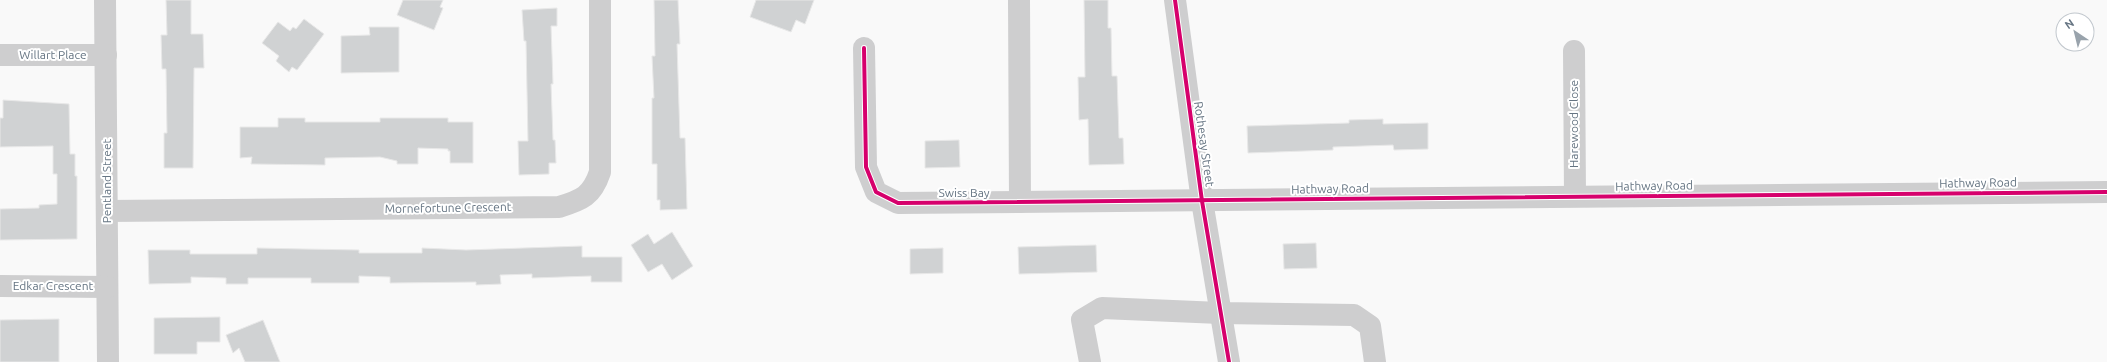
<svg xmlns="http://www.w3.org/2000/svg" width="2107" height="362" viewBox="0 0 2107 362" font-family="Ubuntu,sans-serif">
	<style>
		.building { fill: #d0d2d3; stroke: #e8e8e8 }
		.lines { fill: none; stroke-linecap: round; stroke-linejoin: round }
		.minor { stroke: #cececf; stroke-width: 22 }
		.cycleway-casing { stroke: #fff; stroke-width: 6 }
		.cycleway { stroke: #d6006c; stroke-width: 4 }
		.labels { text-anchor: middle; stroke-width: 4; stroke-linejoin: round; paint-order: stroke }
		.street-label { font-size: 12px; fill: #657482; stroke: #fff }
	</style>
	<rect width="100%" height="100%" fill="#f9f9f9"/>
	<g class="building">
		<polygon points="166,0 191,0 191,34 203,34 204,68 194,68 193,168 164,168 164,133 167,133 166,69 162,69 161,35 167,35"/>
		<polygon points="403,0 443,0 440,7 443,8 434,30 397,15"/>
		<polygon points="654,0 678,0 680,44 677,44 680,138 685,138 687,209 660,210 660,200 657,200 657,164 652,164 652,98 654,98 652,56 655,56"/>
		<polygon points="756,0 814,0 805,24 796,20 791,32 750,17"/>
		<polygon points="1084,0 1108,0 1108,28 1111,28 1112,76 1117,76 1119,138 1123,138 1124,164 1089,165 1088,119 1079,120 1078,77 1085,77"/>
		<polygon points="557,8 557,26 551,26 553,84 551,84 553,140 555,140 556,163 549,163 549,174 519,175 518,141 528,141 526,41 524,41 522,10"/>
		<polygon points="304,19 324,34 297,70 292,67 289,72 276,61 279,56 262,43 278,22 290,31 293,27 296,29"/>
		<polygon points="369,27 399,27 399,72 341,73 341,36 370,35"/>
		<polygon points="3,100 69,104 70,154 75,154 75,176 77,176 77,239 0,240 0,209 39,208 39,205 57,204 57,174 53,174 53,146 0,147 0,118 3,118"/>
		<polygon points="278,118 305,118 305,122 380,122 380,118 448,118 448,122 473,122 473,163 450,163 450,151 448,151 448,149 418,148 418,164 397,164 397,161 380,157 325,158 325,165 251,164 252,157 240,158 240,127 278,127"/>
		<polygon points="1383,119 1383,124 1428,123 1428,149 1394,150 1393,145 1333,147 1333,150 1248,153 1247,126 1349,123 1349,120"/>
		<polygon points="959,140 960,167 925,168 925,141"/>
		<polygon points="672,232 693,266 672,280 662,264 648,272 631,245 648,234 654,244"/>
		<polygon points="1316,243 1317,268 1284,269 1283,244"/>
		<polygon points="1096,245 1097,272 1019,274 1018,247"/>
		<polygon points="582,246 582,257 622,257 622,282 591,282 591,276 532,278 532,274 500,275 501,284 476,285 476,282 390,283 390,277 359,276 359,283 311,283 311,278 248,278 248,284 226,284 226,278 191,277 191,283 149,284 148,250 190,250 190,254 257,254 257,248 303,249 359,250 359,253 422,253 422,248 466,250"/>
		<polygon points="943,248 943,273 910,274 910,249"/>
		<polygon points="220,317 220,342 197,342 197,354 154,354 154,318"/>
		<polygon points="59,319 59,362 0,362 0,320"/>
		<polygon points="263,320 280,362 245,362 239,348 233,353 226,335"/>
	</g>
	<g class="lines">
		<g class="minor">
			<polyline points="105,0 108,362"/>
			<polyline points="1019,0 1020,202"/>
			<polyline points="1175,0 1202,201 1229,362"/>
			<polyline points="864,48 866,167 876,192 898,203 2107,192"/>
			<polyline points="1574,51 1575,196"/>
			<polyline points="0,55 106,55"/>
			<path d="M107 211 559 207C582 200 592 196 600 172V0"/>
			<polyline points="0,286 107,287"/>
			<polyline points="1090,362 1082,320 1102,308 1220,313 1354,315 1370,326 1375,362"/>
		</g>
		<defs>
			<g id="cycleway">
				<polyline points="1175,0 1202,201 1229,362"/>
				<polyline points="864,48 866,167 876,192 898,203 2107,192"/>
			</g>
		</defs>
		<use href="#cycleway" class="cycleway-casing"/>
		<use href="#cycleway" class="cycleway"/>
	</g>
	<g class="labels">
		<g class="street-label">
			<text x="53" y="59">Willart Place</text>
			<text transform="translate(1574 124) rotate(-90)" y="4">Harewood Close</text>
			<text transform="translate(1204 144) rotate(82)" y="4">Rothesay Street</text>
			<text transform="translate(107 181) rotate(-90)" y="4">Pentland Street</text>
			<text transform="translate(1978 183) rotate(-1)" y="4">Hathway Road</text>
			<text transform="translate(1654 186) rotate(-1)" y="4">Hathway Road</text>
			<text transform="translate(1330 189) rotate(-1)" y="4">Hathway Road</text>
			<text x="964" y="197">Swiss Bay</text>
			<text transform="translate(448 208) rotate(-1)" y="4">Mornefortune Crescent</text>
			<text x="53" y="290">Edkar Crescent</text>
		</g>
	</g>
	<g transform="translate(2075 32) rotate(325)"><circle r="19" fill="#ffffff" stroke="#c1c7cd"/>
	<path d="M0-3L7 15L0 10L-7 15Z" fill="#99a3ac"/>
	<text y="-6" font-size="11" font-weight="bold" text-anchor="middle" fill="#657482">N</text>
	</g>
</svg>
